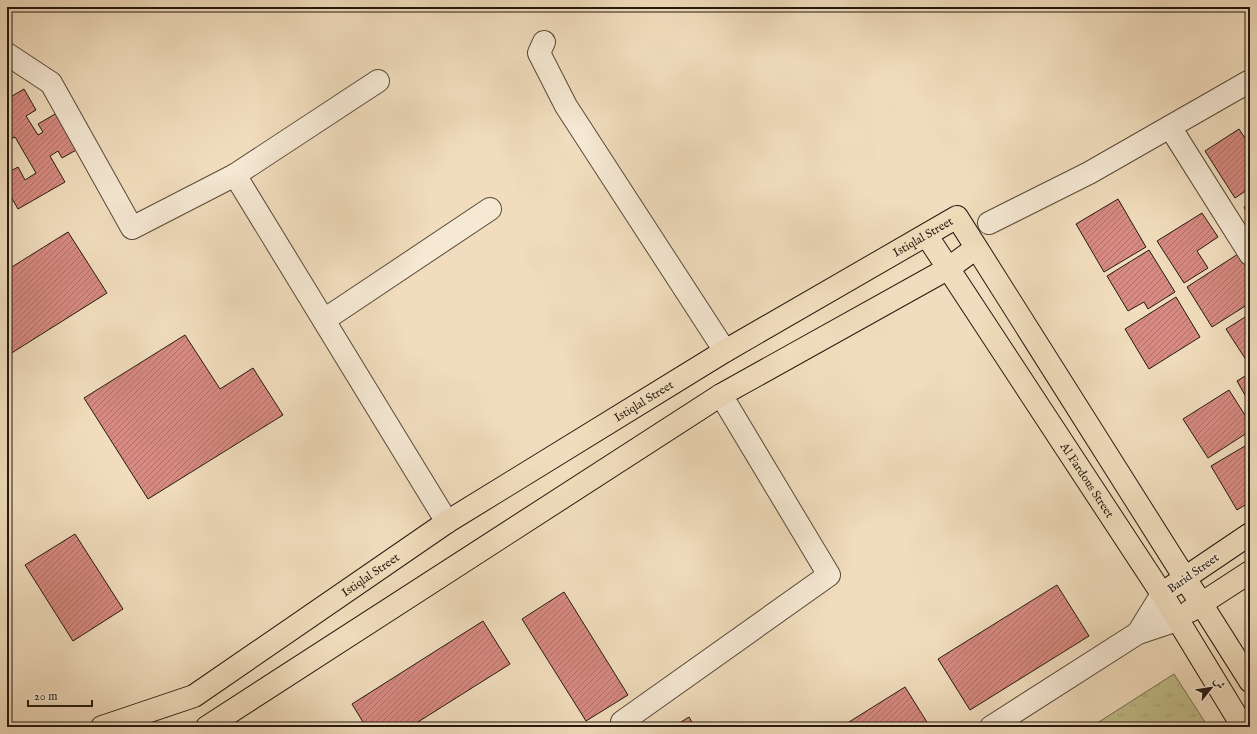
<svg xmlns="http://www.w3.org/2000/svg" width="1257" height="734" viewBox="0 0 1257 734" font-family="'IM FELL English',Amiri,serif">
	<style>
		.grass { fill: url(#grass-tufts); stroke: #736c4e }
		.building { fill: url(#building-hatch); stroke: #241910 }
		.lines { fill: none; stroke-linecap: round; stroke-linejoin: round }
		.minor-casing { stroke: #574a3b; stroke-width: 24 }
		.major-casing { stroke: #241910; stroke-width: 24 }
		.minor { stroke: #f6e9d4; stroke-width: 22 }
		.major { stroke: #f1ddbd; stroke-width: 22 }
		.labels { text-anchor: middle; stroke-width: 3; stroke-linejoin: round; paint-order: stroke }
		.street-label { font-size: 12px; fill: #241910; stroke: #f6e9d4 }
	</style>
	<defs>
		<pattern id="grass-tufts" width="24" height="20" patternUnits="userSpaceOnUse"><rect width="24" height="20" fill="#c2bf8c"/><path d="M3 7l-1-3M5 7V3M7 7l1-3M15 17l-1-3M17 17v-4M19 17l1-3" fill="none" stroke="#a7a478"/></pattern>
		<pattern id="building-hatch" width="6" height="6" patternUnits="userSpaceOnUse"><rect width="6" height="6" fill="#d78a81"/><path d="M-1 1l2-2M0 6l6-6M5 7l2-2" fill="none" stroke="#ae7068"/></pattern>
	</defs>
	<rect width="100%" height="100%" fill="#f1ddbd"/>
	<filter id="stains"><feTurbulence type="fractalNoise" baseFrequency=".005" numOctaves="4"/><feColorMatrix values="0 0 0 0 .2 0 0 0 0 .09 0 0 0 0 .02 0 0 0 .5 -.17"/></filter>
	<radialGradient id="worn" r=".72"><stop offset=".6" stop-color="#630" stop-opacity="0"/><stop offset="1" stop-color="#630" stop-opacity=".3"/></radialGradient>
	<polygon class="grass" points="1174,674 1208,727 1091,727"/>
	<g class="building">
		<polygon points="24,89 36,110 26,116 38,135 43,132 38,124 57,113 78,149 62,158 58,151 50,156 65,182 18,209 7,190 7,173 18,167 25,180 36,173 15,137 7,141 7,99"/>
		<polygon points="1239,129 1250,146 1250,188 1235,198 1205,151"/>
		<polygon points="1118,199 1146,247 1104,272 1076,224"/>
		<polygon points="1250,204 1250,220 1244,207"/>
		<polygon points="1202,213 1218,237 1197,251 1208,268 1184,283 1157,241"/>
		<polygon points="68,232 107,293 10,354 7,349 7,270"/>
		<polygon points="1149,250 1175,292 1148,309 1144,302 1128,311 1107,276"/>
		<polygon points="1238,254 1250,273 1250,303 1212,327 1187,287"/>
		<polygon points="1176,297 1200,337 1149,369 1125,329"/>
		<polygon points="1250,314 1250,366 1226,329"/>
		<polygon points="185,335 220,389 253,368 283,415 148,499 84,398"/>
		<polygon points="1250,373 1250,404 1237,381"/>
		<polygon points="1229,390 1250,423 1250,431 1208,458 1183,419"/>
		<polygon points="1250,443 1250,502 1237,510 1211,466"/>
		<polygon points="75,534 123,609 73,641 25,565"/>
		<polygon points="1057,585 1089,636 970,710 938,659"/>
		<polygon points="564,592 628,695 586,721 522,619"/>
		<polygon points="483,621 510,664 410,727 366,727 352,704"/>
		<polygon points="905,687 930,727 841,727"/>
		<polygon points="689,717 695,727 673,727"/>
	</g>
	<g class="lines">
		<defs>
			<g id="minor">
				<polyline points="544,42 539,53 566,106 725,351"/>
				<polyline points="7,54 51,83 132,228 235,175 447,522"/>
				<polyline points="1170,127 1250,254"/>
				<polyline points="235,175 378,81"/>
				<polyline points="989,223 1089,173 1250,81"/>
				<polyline points="324,320 490,209"/>
				<polyline points="1138,633 1162,594"/>
				<polyline points="625,727 622,722 829,575 721,395"/>
				<polyline points="991,727 1138,633 1177,620"/>
			</g>
			<g id="major">
				<path id="s1" d="M927 236 1162 594 1243 727"/>
				<polyline points="1173,586 1250,534"/>
				<polyline points="1190,611 1250,572"/>
				<path id="s2" d="M102 727 194 696 447 522 725 351 957 217 1250 681"/>
				<polyline points="207,727 721,395 949,268 976,248"/>
			</g>
		</defs>
		<use href="#minor" class="minor-casing"/>
		<use href="#major" class="major-casing"/>
		<use href="#minor" class="minor"/>
		<use href="#major" class="major"/>
	</g>
	<g class="labels">
		<g class="street-label">
			<text dy="4" stroke="none"><textPath href="#s2" startOffset="959">Istiqlal Street</textPath></text>
			<text dy="4" stroke="none"><textPath href="#s2" startOffset="635">Istiqlal Street</textPath></text>
			<text dy="4" stroke="none"><textPath href="#s1" startOffset="292">Al Fardous Street</textPath></text>
			<text transform="translate(1193 573) rotate(-35)" y="4">Barid Street</text>
			<text dy="4" stroke="none"><textPath href="#s2" startOffset="311">Istiqlal Street</textPath></text>
		</g>
	</g>
	<rect width="1257" height="734" fill="none" stroke="#f1ddbd" stroke-width="24"/>
	<rect x="8" y="8" width="1241" height="718" fill="none" stroke="#241910" stroke-width="2"/>
	<rect x="12" y="12" width="1233" height="710" fill="none" stroke="#241910"/>
	<g transform="translate(1211 688) rotate(60)" stroke="#f6e9d4" stroke-width="3" paint-order="stroke">
	<path d="M0-3L7 15L0 10L-7 15Z" fill="#241910"/>
	<text y="-6" font-size="11" font-weight="bold" text-anchor="middle" fill="#241910">ش</text>
	</g>
	<path d="M28 700v6h64v-6" fill="none" stroke="#241910" stroke-width="2"/>
	<text x="34" y="700" font-size="12" fill="#241910" stroke="#f6e9d4" stroke-width="3" paint-order="stroke">20 m</text>
	<rect width="100%" height="100%" filter="url(#stains)"/>
	<rect width="100%" height="100%" fill="url(#worn)"/>
</svg>
